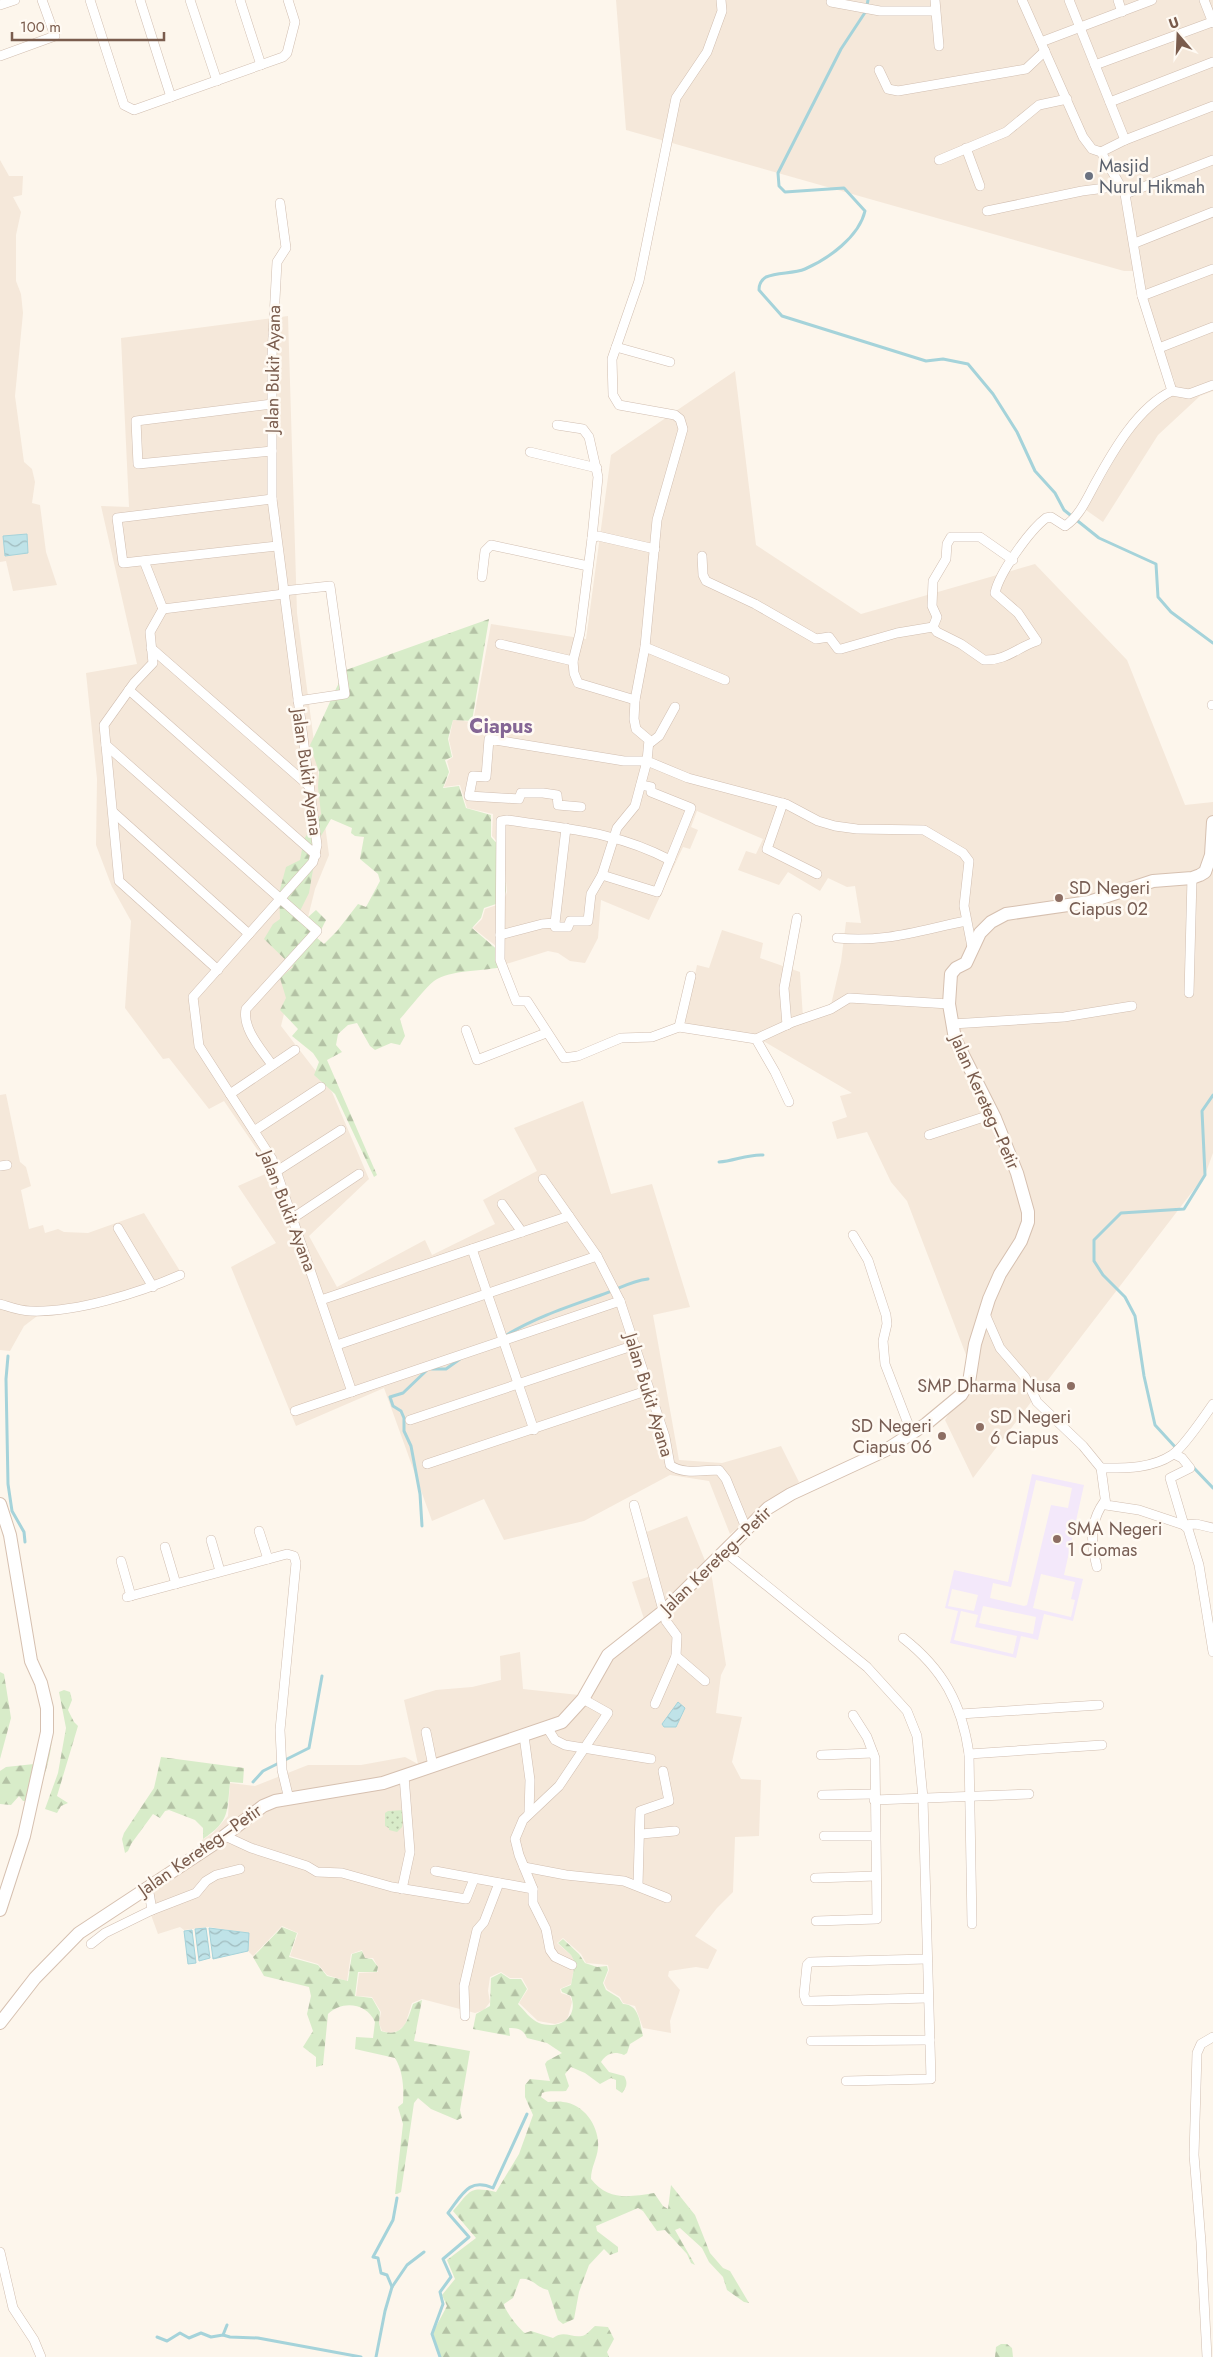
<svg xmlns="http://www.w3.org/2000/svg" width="1213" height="2357" viewBox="0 0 1213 2357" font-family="Jost,sans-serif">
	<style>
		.residential { fill: #f5e8da }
		.education { fill: #f3e8fa; fill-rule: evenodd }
		.grass { fill: url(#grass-dots) }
		.forest { fill: url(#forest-firs); fill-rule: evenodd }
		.water { fill: url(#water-waves); stroke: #a5d3da }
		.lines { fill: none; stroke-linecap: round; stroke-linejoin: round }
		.stream { stroke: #a5d3da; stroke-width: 3 }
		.street-casing { stroke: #d1beb0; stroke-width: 10 }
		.secondary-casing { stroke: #d6c0b0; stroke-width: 14 }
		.street { stroke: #fff; stroke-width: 9 }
		.secondary { stroke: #fff; stroke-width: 12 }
		.worship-dot { fill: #6b7280; stroke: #fffaf3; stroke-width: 2 }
		.education-dot { fill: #8d6e63; stroke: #fffaf3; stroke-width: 2 }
		.labels { text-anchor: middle; stroke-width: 5; stroke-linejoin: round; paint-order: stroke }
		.worship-label { font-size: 18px; fill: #5b616d; stroke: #fffaf3; text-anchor: start }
		.street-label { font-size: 18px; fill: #7a5c4d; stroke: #fffaf3 }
		.education-label { font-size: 18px; fill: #785e54; stroke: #fffaf3; text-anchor: start }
		.quarter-label { font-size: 20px; font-weight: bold; fill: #846695; stroke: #fffaf3 }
	</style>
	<defs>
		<pattern id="grass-dots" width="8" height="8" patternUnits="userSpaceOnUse" patternTransform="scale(1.25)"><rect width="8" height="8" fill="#d8ecc9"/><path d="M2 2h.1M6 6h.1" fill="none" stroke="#b4c2a5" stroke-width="1.8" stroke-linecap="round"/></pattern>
		<pattern id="forest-firs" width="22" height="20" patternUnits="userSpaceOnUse" patternTransform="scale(1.25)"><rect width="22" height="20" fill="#d8ecc9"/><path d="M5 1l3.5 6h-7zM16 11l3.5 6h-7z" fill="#b4c2a5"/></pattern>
		<pattern id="water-waves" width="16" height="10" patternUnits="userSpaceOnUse" patternTransform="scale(1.25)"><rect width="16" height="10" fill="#bfe3e8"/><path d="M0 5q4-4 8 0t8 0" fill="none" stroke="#a0bbbe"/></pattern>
	</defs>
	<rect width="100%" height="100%" fill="#fdf6ec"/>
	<g class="residential">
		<polygon points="616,0 1213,0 1213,391 1200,396 1158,435 1103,522 1086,510 1130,432 1139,421 1174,390 1175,382 1146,307 1138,271 1124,271 626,130"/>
		<polygon points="0,160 9,176 23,176 22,195 13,197 21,212 16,235 16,281 21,294 23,313 15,396 24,462 32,469 35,482 32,503 40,505 46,552 57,585 13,591 6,561 0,562"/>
		<polygon points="288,316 297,613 329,855 315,889 281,1026 332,1092 369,1179 309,1236 337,1287 425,1240 432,1255 495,1224 483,1200 537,1171 514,1128 583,1101 611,1194 652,1184 690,1307 653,1315 679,1460 722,1463 781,1446 799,1482 730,1534 709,1481 670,1475 584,1521 504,1540 484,1499 432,1521 384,1388 296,1426 231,1267 276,1243 238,1186 272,1171 224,1101 209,1109 169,1058 163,1059 125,1008 131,921 112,887 96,845 97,779 86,673 137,664 101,506 129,507 121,338"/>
		<polygon points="735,371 756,545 861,614 1035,564 1127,660 1185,805 1213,802 1213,1153 1205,1175 973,1478 945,1420 973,1373 907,1201 891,1182 867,1132 837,1139 832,1122 847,1117 840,1096 852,1093 765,1042 684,1028 697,965 709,968 722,930 763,943 760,958 800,972 803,1018 830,1009 841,962 846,922 861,923 855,886 847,887 828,878 820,891 788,872 779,885 738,870 746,851 756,854 763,839 697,811 691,827 698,830 690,849 683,847 649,920 601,900 598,938 585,963 570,961 558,953 548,951 506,964 501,950 473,928 482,919 485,909 503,903 507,892 503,848 492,836 493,814 467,808 460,785 444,787 450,772 447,761 453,757 449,740 453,720 473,722 491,624 586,639 611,455"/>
		<polygon points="6,1094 20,1162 26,1167 31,1186 21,1190 29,1229 43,1225 45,1233 58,1229 64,1232 88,1233 144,1213 183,1276 142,1289 45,1310 24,1326 10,1351 0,1350 0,1095"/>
		<polygon points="687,1516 712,1578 726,1665 721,1675 716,1713 742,1717 732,1762 741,1779 761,1780 759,1836 735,1837 733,1892 717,1908 695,1936 717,1950 708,1969 696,1967 669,1971 668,1976 680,1990 670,2021 671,2033 643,2028 635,2006 623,2003 620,1997 607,1989 604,1983 609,1970 608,1965 586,1963 581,1954 563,1938 557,1943 571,1955 575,1963 571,1984 560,1989 561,1993 570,1996 572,2002 568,2017 565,2021 555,2024 538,2021 519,2003 528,1989 522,1978 510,1978 501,1972 490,1977 488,1991 490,2002 484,2010 475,2013 422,1999 412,2003 405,2025 398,2031 390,2033 382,2031 379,2023 381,2012 372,1997 356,1996 359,1973 378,1972 378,1967 373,1958 365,1958 362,1950 351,1954 347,1981 327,1975 318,1964 290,1956 298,1933 282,1926 253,1956 248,1951 249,1933 209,1927 184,1930 180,1927 158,1934 140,1885 202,1848 199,1842 213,1833 228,1816 230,1783 255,1786 308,1765 361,1765 405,1757 418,1764 404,1700 436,1690 472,1687 501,1680 500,1656 520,1652 523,1689 579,1695 644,1619 632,1582 657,1574 644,1533"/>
	</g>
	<path class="education" d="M1032 1474 1084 1485 1064 1575 1083 1579 1073 1621 1044 1614 1038 1640 1021 1636 1016 1658 950 1643 958 1611 945 1608 954 1570 1008 1582ZM1036 1480 1072 1488 1068 1508 1051 1505 1027 1605 1024 1606 990 1598 993 1583 1011 1587ZM1041 1574 1075 1582 1071 1599 1075 1600 1071 1617 1033 1608ZM952 1589 978 1595 974 1611 948 1606ZM983 1606 1036 1617 1033 1634 979 1623ZM961 1611 978 1615 975 1627 1017 1636 1013 1654 954 1640Z"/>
	<polygon class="grass" points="405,1810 402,1827 397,1832 389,1830 389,1828 385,1826 385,1813 388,1811"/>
	<g class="forest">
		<path d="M489 619 472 721 453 720 448 739 452 757 445 760 449 772 443 788 459 786 466 808 491 815V837L502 849 506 891 502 902 484 908 481 918 472 928 500 952 505 966C485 972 450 969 434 981 424 989 410 1008 400 1019L405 1036 400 1045 391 1043 375 1050 370 1046 357 1023 348 1025 338 1034 336 1045 342 1052 327 1060 377 1175 374 1177 335 1094 314 1075 319 1062 313 1053 292 1036 298 1029 280 1010 286 998 280 978 293 967 264 939 273 924 280 919 279 893 286 867 300 860 304 839 321 814 318 787 319 772 310 745C323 720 332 694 346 670ZM331 819 352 828 351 833 355 836 364 837 360 859 378 874 380 881 366 907 358 904 337 931 324 944 317 938 326 920 316 910 307 918 298 915 309 893 318 841Z"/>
		<polygon points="0,1672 4,1674 11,1718 0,1759"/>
		<polygon points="64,1690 70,1692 72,1700 68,1710 74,1722 78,1726 57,1796 68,1803 61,1806 57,1813 45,1809 58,1773 66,1728 59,1692"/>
		<path d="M48 1697C57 1741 50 1759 36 1801H23L19 1796 11 1805 0 1804V1771L6 1767 34 1764Z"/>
		<path d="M161 1757 244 1768 243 1783 230 1782C227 1812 230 1821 203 1839V1828L195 1820 169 1810 165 1811 160 1818 153 1814 131 1844 128 1851 125 1853 122 1839 124 1833 154 1788Z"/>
		<path d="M282 1927 297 1933 289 1957 318 1965 327 1976 348 1981 352 1954 362 1951 365 1958 372 1959 378 1967 377 1972H358L355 1996 372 1998 380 2012 379 2023 381 2031C403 2038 407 2022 413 2004L422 2000 414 2041 470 2051 460 2110 462 2118 457 2120 431 2109 418 2098 414 2103 401 2192 397 2194H395L403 2124 398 2107 403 2103C404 2088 403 2071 395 2058L355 2049 356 2037 373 2038 375 2022C367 2003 342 2000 328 2014L323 2065 316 2067V2057L303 2047 313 2031 307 2014 311 1996 309 1987 264 1976 253 1957Z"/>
		<path d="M563 1939 579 1954 585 1963 597 1967 607 1966 608 1970 603 1983 606 1990 619 1998 623 2004C639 2004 640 2023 643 2036L630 2044 627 2053 624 2055C614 2051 607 2053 601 2062L609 2072 624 2076C628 2082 627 2087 622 2093L616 2089V2080L611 2078 600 2084 585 2073 571 2067 565 2074 569 2086 566 2091C557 2092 550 2090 542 2093L541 2097 548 2102C553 2102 559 2101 563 2102 585 2104 600 2128 598 2148 597 2159 591 2167 591 2179 608 2201 629 2197 654 2193L663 2206 668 2209 671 2185 695 2215 710 2253 723 2268 730 2271 749 2303 744 2302 727 2290 723 2277 709 2262 702 2248 680 2228 675 2230 695 2265 691 2263 687 2254 665 2230 657 2231 643 2211 638 2208 596 2226 597 2231 618 2247V2252L610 2255 604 2249 589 2265 579 2292 574 2319 563 2324 558 2320 548 2290C537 2288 532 2277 520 2279L513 2298 504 2304C504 2310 521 2331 525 2333L531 2331 553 2338C564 2330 571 2338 582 2336 587 2335 591 2329 595 2326L608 2327 614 2339 607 2352 609 2357H439L432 2334 447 2306 442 2295 455 2279 447 2260 476 2238 453 2211C471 2191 468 2186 496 2192L519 2154 533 2115 525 2097V2085L530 2079 550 2081 545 2064 547 2061 562 2053 547 2043 527 2038C523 2029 518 2028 509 2028L510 2036 473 2029 476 2014 490 2006 491 1978 501 1973 510 1979H521L527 1989 518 2004C524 2010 531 2020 539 2023 559 2030 579 2018 571 1996L562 1992 561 1989 571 1985 575 1963 571 1955 558 1943Z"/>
		<polygon points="1001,2344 1007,2344 1012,2348 1013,2357 995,2357 996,2347"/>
	</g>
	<g class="water">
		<polygon points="27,534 28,553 5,556 3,536"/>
		<polygon points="678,1702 685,1708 676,1727 664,1727 662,1724"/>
		<polygon points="206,1928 210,1958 199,1961 195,1929"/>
		<polygon points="209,1928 249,1933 248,1951 213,1959"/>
		<polygon points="192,1930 196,1963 188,1964 184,1931"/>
	</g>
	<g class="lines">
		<g class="stream">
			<path d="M868 0 866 11 841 49 778 173 779 186 785 192 844 188 865 211C859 237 828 259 805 269 793 274 778 272 766 277 761 280 759 285 759 290L782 316 926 361 943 359 968 364 993 394 1017 432 1035 471 1055 493 1064 510 1099 538 1156 564 1158 597 1171 612 1213 643"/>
			<path d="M719 1162C734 1161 748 1154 763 1155"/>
			<path d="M505 1336C533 1318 570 1306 601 1295 617 1290 630 1281 648 1279"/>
			<polyline points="8,1356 6,1379 8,1484 12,1511 24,1532 25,1542"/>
			<polyline points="432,1369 446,1369 460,1359"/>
			<polyline points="1177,1449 1155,1425 1144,1376 1135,1316 1125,1297 1103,1275 1094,1261 1094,1240 1121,1213 1184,1209 1205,1175 1202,1111 1213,1095"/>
			<polyline points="1193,1467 1213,1488"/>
			<polyline points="422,1526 420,1494 411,1446 404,1431 404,1418 401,1411 393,1406 390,1397 403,1393 426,1371"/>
			<polyline points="253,1782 263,1771 309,1748 322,1676"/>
			<polyline points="392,2287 387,2275 381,2273 378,2258 373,2257 393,2220 397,2198"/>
			<polyline points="223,2335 230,2337 258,2338 361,2357"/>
			<polyline points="157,2337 167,2341 180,2333 189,2338 201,2333 211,2337 223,2335 227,2325"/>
			<polyline points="376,2357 385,2311 392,2287 407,2265 424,2252"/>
			<path d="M440 2357 432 2334 443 2304 440 2292 451 2277 443 2259 469 2237 448 2213C462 2195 469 2177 493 2188L527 2114"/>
		</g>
		<defs>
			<g id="street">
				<polyline points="90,0 124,105 134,110 283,57 287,53 295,22 288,0"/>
				<polyline points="140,0 171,97"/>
				<polyline points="190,0 217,81"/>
				<polyline points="240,0 261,65"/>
				<polyline points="721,0 722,11 707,52 676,98 639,281 612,359 613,395 619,405 675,415 680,419 683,429 657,520 645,647 635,700 634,719 636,729 649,740 647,761 688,778 786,804 818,821 835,826 857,829 924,830 963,853 969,861 964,906 972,947"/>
				<polyline points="935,0 939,46"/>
				<polyline points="1022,0 1083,137 1092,149 1101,152 1125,194 1142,296 1172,391"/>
				<polyline points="1069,0 1125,140"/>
				<polyline points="1118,0 1122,12"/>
				<polyline points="1204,0 1213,23"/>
				<polyline points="831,2 880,11 935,11"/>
				<polyline points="0,5 15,0"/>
				<polyline points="1041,42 1152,0"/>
				<polyline points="0,56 55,36 42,0"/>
				<polyline points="1095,65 1212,22"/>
				<polyline points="879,70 888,89 898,91 1026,69 1045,51"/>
				<polyline points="1110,102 1213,62"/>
				<polyline points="966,148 980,186"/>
				<polyline points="1101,152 1125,140 1213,106"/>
				<polyline points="939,160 1006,132 1039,105 1067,99"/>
				<polyline points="1125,194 1213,160"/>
				<polyline points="280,203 286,248 277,262 272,356 272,499 317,845 313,862 193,997 199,1046 272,1159 352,1392"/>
				<polyline points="987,211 1082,191 1121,186"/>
				<polyline points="1135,243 1213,212"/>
				<polyline points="1142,296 1213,269"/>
				<polyline points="616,347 670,362"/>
				<polyline points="1159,348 1213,327"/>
				<polyline points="557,425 583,429 589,437 598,477 592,538"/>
				<polyline points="272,451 138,464 136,421 272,404"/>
				<polyline points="530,452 597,468"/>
				<polyline points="272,499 117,518 123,563 277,546"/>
				<polyline points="702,556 703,575 706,581 755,604 816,639 829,637 838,649 841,649 897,633 933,627 937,617 932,606 933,581 946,559 947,544 951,537 980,537 1013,560"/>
				<polyline points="144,561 163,609"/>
				<polyline points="482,577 485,551 491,545 588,566"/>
				<polyline points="283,591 330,586 345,694 298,701"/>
				<polyline points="163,609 150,632 153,663 134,683 104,725 119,881 218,970"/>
				<polyline points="163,609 284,594"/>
				<path d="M933 627 937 632 961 644 984 660C1006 661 1018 647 1037 641L1018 613 995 593C999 573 1030 530 1046 518L1051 517 1065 526C1080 516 1087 498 1096 482 1113 451 1138 407 1172 391L1189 394 1213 385"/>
				<polyline points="500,644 573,661"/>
				<polyline points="645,647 725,680"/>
				<polyline points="151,648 309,786"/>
				<polyline points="129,690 316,855"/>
				<polyline points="635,700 578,683 574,673 573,661 580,633 592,538 598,536 655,549"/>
				<polyline points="1212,705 1213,705"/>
				<polyline points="650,743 659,736 675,707"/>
				<path d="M106 745 317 931 246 1009C242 1029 262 1050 272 1065"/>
				<polyline points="641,785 651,787 651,792 691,808 670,860"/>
				<polyline points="783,803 767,849 817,874"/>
				<polyline points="113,812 249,934"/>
				<path d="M602 875 657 892 670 860C615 831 566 829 507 820L501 821 500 960 516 1001H527L564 1058 578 1056 621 1038 652 1037 679 1027"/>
				<polyline points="555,923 566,828"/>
				<polyline points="500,935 542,924 555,923 555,927 568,927 570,921 588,921 591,894 602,875 617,828 635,806 647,761 624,761 489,739 486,777 473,776 469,796 519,799 521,793 543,793 557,795 558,805 581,807"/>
				<path d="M837 938C885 943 920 930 966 921"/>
				<polyline points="691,976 679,1027 756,1039 775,1072 789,1102"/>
				<polyline points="1189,993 1192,878"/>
				<polyline points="952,1024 1064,1017 1132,1006"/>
				<polyline points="787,1025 784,988 797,918"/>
				<polyline points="466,1030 477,1060 546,1033"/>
				<polyline points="756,1039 793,1022 831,1009 849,998 949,1004"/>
				<polyline points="230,1094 295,1050"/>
				<polyline points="254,1131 321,1087"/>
				<polyline points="929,1135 993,1114"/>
				<polyline points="0,1166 7,1165"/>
				<polyline points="277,1171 341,1130"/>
				<polyline points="543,1179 569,1216"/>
				<polyline points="502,1204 522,1232"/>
				<polyline points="293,1218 359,1174"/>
				<polyline points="118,1228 153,1287"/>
				<polyline points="853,1235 868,1260 886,1315 887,1324 883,1341 885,1364 912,1434"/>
				<polyline points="472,1249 534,1430"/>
				<path d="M321 1300 569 1216 597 1256 620 1301 665 1437 670 1465C683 1475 703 1470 719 1470L726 1479 746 1528"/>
				<path d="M0 1304C10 1307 19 1311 30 1311 75 1313 139 1293 180 1275"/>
				<polyline points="985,1314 1000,1348 1025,1377 1037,1402 1083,1446 1101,1468 1106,1505 1139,1510 1184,1525 1188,1529 1199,1565 1213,1652"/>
				<polyline points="337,1345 597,1256"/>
				<polyline points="295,1411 620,1301"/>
				<polyline points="410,1420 635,1345"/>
				<polyline points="1174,1454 1182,1458 1190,1468 1170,1478 1184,1525 1196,1524 1213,1528"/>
				<polyline points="427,1464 649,1390"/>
				<path d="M1101 1468C1124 1468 1151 1469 1172 1455 1183 1448 1204 1417 1213 1404"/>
				<polyline points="634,1505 666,1621 677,1636 676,1656 655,1704"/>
				<polyline points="259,1531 268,1559"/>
				<polyline points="211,1540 220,1571"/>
				<polyline points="165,1547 176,1584"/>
				<polyline points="724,1551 867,1667 907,1711 917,1736 923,1798 931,2079 846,2081"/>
				<polyline points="121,1561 131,1596"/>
				<path d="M1097 1567C1091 1544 1089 1523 1104 1502"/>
				<polyline points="127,1597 287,1554 294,1556 296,1563 280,1730 282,1770 289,1799"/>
				<path d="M903 1638C943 1669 962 1704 969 1754L972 1924"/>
				<polyline points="676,1656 705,1681"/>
				<polyline points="960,1714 1099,1705"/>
				<polyline points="548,1729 555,1740 565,1745 651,1759"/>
				<polyline points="426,1732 433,1766"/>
				<polyline points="524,1736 530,1780 529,1813"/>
				<polyline points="969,1754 1102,1745"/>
				<polyline points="821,1755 873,1753"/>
				<polyline points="822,1795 874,1794"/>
				<polyline points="874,1800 1029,1794"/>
				<polyline points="641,1834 675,1831"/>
				<polyline points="225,1836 251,1848 307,1866 317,1872 342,1873 392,1887 466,1899 474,1879"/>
				<polyline points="824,1836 875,1836"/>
				<polyline points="524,1867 566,1875 624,1881 667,1898"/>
				<polyline points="435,1871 533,1889"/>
				<polyline points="815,1878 876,1876"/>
				<polyline points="638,1885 640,1811 669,1801 663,1771"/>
				<polyline points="402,1889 410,1852 404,1776"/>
				<polyline points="152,1910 196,1893 206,1881 216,1875 240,1869"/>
				<polyline points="816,1921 877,1919 875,1758 867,1737 853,1715"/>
				<polyline points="91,1944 105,1933 152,1910 148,1887"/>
				<polyline points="927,1959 810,1962 807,1965 804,1995 806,2001 811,2001 928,1998"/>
				<polyline points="572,1965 555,1957 550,1950 546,1929 533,1903 533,1889 519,1855 515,1839 523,1820 559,1786 608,1713 583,1699"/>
				<polyline points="465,2016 464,1986 477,1930 484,1922 499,1883"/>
				<polyline points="811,2041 930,2040"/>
				<polyline points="0,2252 13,2308 34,2340 41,2357"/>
				<polyline points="1207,2357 1201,2242 1194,2155 1197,2053 1201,2044 1213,2037"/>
			</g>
			<g id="secondary">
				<polyline points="0,1504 10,1535 31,1661 41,1683 47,1708 47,1732 24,1836 0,1910"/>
				<polyline points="0,2023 35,1978 79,1933 214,1844 263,1806 275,1801 383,1783 562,1722 583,1699 608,1655 665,1610 768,1508 791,1494 886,1450 926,1424 961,1395 969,1382 975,1344 989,1299 1000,1274 1021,1241 1028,1222 1028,1212 1017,1173 995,1118 955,1039 949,1004 951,974 956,968 966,963 980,933 991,922 1006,914 1089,902 1153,881 1192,878 1200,875 1205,872 1211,855 1213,822"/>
			</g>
		</defs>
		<use href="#street" class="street-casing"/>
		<use href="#secondary" class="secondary-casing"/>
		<use href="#street" class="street"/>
		<use href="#secondary" class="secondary"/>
	</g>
	<circle class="worship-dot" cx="1089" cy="176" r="5"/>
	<g class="education-dot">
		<circle cx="1059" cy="898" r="5"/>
		<circle cx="1071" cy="1386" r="5"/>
		<circle cx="980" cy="1427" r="5"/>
		<circle cx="942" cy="1436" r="5"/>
		<circle cx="1057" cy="1539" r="5"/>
	</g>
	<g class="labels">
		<g class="worship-label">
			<text x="1099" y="172">Masjid<tspan x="1099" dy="21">Nurul Hikmah</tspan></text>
		</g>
		<g class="street-label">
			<text transform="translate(273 369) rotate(-89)" y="6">Jalan Bukit Ayana</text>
			<text transform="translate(307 772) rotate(82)" y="6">Jalan Bukit Ayana</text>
			<text transform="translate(985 1102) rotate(66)" y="6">Jalan Kereteg–Petir</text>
			<text transform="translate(288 1211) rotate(69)" y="6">Jalan Bukit Ayana</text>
			<text transform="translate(649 1395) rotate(73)" y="6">Jalan Bukit Ayana</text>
			<text transform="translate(716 1560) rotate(-44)" y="6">Jalan Kereteg–Petir</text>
			<text transform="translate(200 1850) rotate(-35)" y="6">Jalan Kereteg–Petir</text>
		</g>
		<g class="education-label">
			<text x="1069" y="894">SD Negeri<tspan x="1069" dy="21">Ciapus 02</tspan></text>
			<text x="1061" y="1392" text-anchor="end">SMP Dharma Nusa</text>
			<text x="990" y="1423">SD Negeri<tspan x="990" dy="21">6 Ciapus</tspan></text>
			<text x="932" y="1432" text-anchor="end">SD Negeri<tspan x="932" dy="21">Ciapus 06</tspan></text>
			<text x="1067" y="1535">SMA Negeri<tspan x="1067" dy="21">1 Ciomas</tspan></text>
		</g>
		<g class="quarter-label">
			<text x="501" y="733">Ciapus</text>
		</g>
	</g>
	<g transform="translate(1178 35) rotate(341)" stroke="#fffaf3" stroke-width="4" paint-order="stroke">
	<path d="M0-4L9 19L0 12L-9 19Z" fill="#7a5c4d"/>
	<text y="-8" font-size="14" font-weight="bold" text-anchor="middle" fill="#7a5c4d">U</text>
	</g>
	<path d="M12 32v8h152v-8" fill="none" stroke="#7a5c4d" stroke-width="2.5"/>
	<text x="20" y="32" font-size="15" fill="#7a5c4d" stroke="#fffaf3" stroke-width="4" paint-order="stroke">100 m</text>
</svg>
